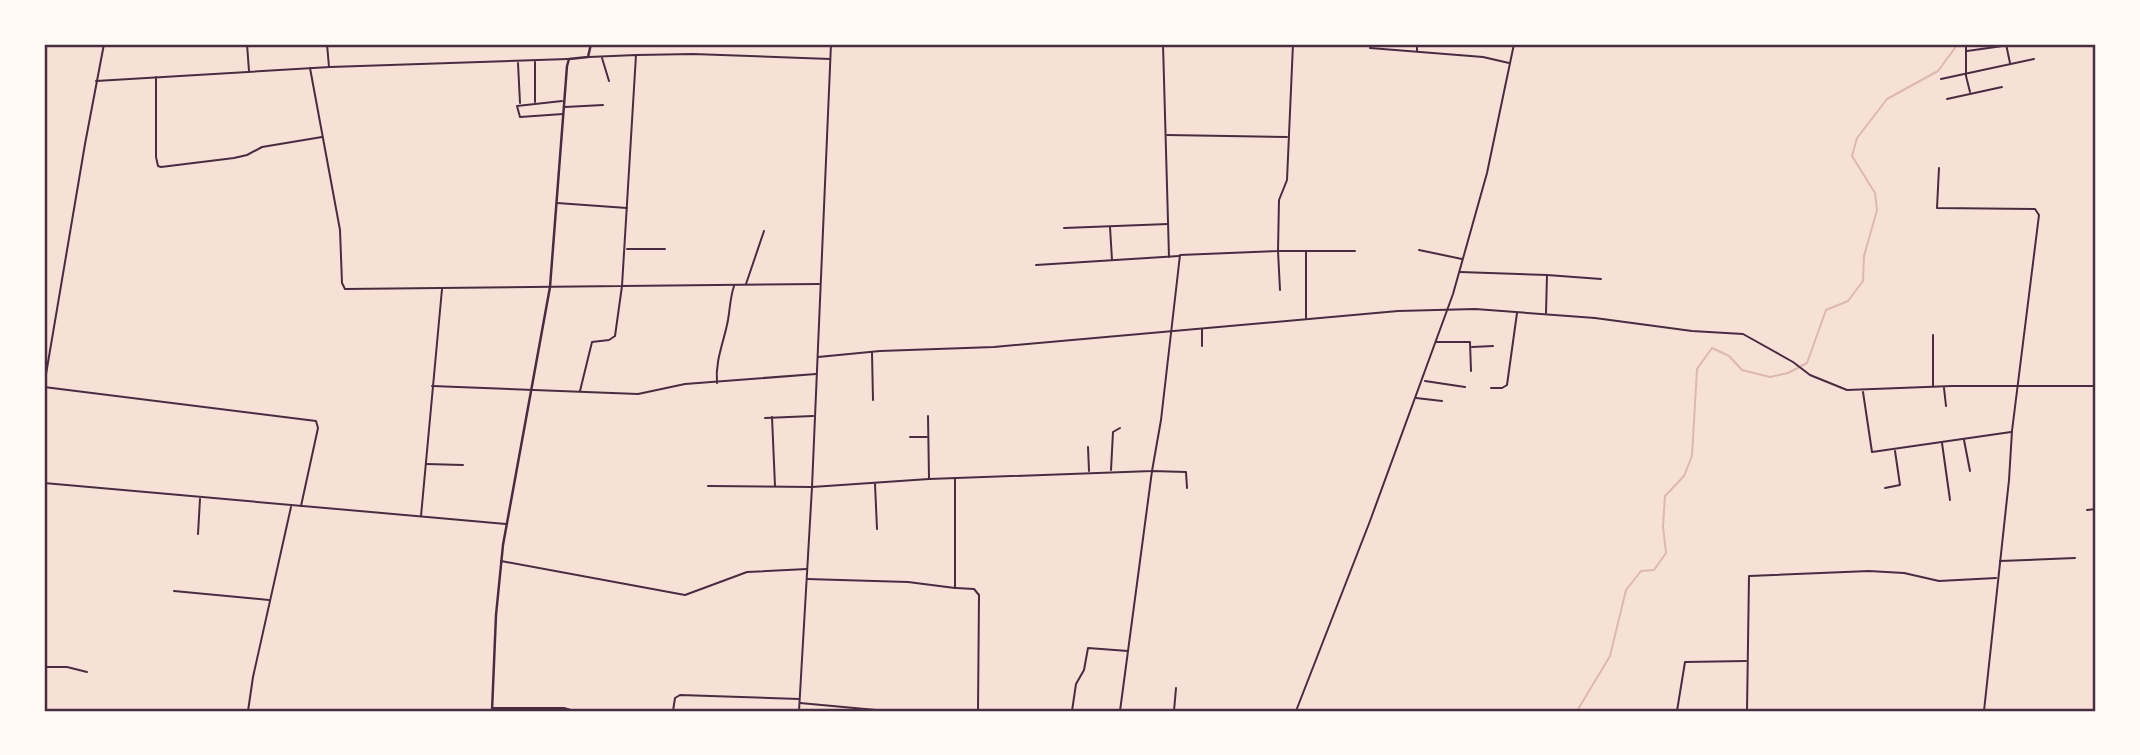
<svg xmlns="http://www.w3.org/2000/svg" width="2140" height="755" viewBox="0 0 2140 755" font-family="'Libre Baskerville',serif">
	<style>
		.lines { fill: none; stroke-linecap: round; stroke-linejoin: round }
		.stream { stroke: #dcb8b0; stroke-width: 2 }
		.minor { stroke: #4a2c40; stroke-width: 2 }
		.tertiary { stroke: #4a2c40; stroke-width: 2.5 }
		.neatline { fill: none; stroke: #4a2c40; stroke-width: 2.5 }
	</style>
	<rect width="100%" height="100%" fill="#f7e1d7"/>
	<g class="lines">
		<polyline class="stream" points="1577,711 1610,656 1626,590 1641,571 1654,570 1666,553 1663,527 1665,496 1684,476 1692,456 1697,369 1712,348 1729,356 1742,370 1770,377 1788,373 1807,363 1826,310 1848,301 1863,281 1864,256 1877,210 1875,193 1852,156 1857,138 1887,99 1938,71 1955,48 1955,44"/>
		<g class="minor">
			<polyline points="247,44 249,71"/>
			<polyline points="327,44 329,67"/>
			<polyline points="1163,44 1169,257"/>
			<polyline points="1966,44 1966,76 1970,92"/>
			<polyline points="2006,44 2010,63"/>
			<polyline points="1370,48 1483,57 1509,63"/>
			<polyline points="1417,51 1417,44"/>
			<polyline points="1967,51 2017,44"/>
			<polyline points="637,55 693,54 830,59"/>
			<polyline points="602,58 609,81"/>
			<polyline points="535,62 535,102"/>
			<polyline points="518,63 520,103"/>
			<polyline points="310,68 340,230 342,283 345,289 622,286 636,55 589,57"/>
			<polyline points="156,77 156,157 158,166 161,167 234,158 247,155 262,147 322,137"/>
			<polyline points="1941,79 2034,59"/>
			<polyline points="96,81 330,67 568,59"/>
			<polyline points="1947,99 2002,87"/>
			<polyline points="562,101 517,106 520,117 563,114"/>
			<polyline points="565,107 603,105"/>
			<polyline points="1167,135 1287,137"/>
			<polyline points="1939,168 1937,208 2035,209 2039,215 2012,431 2009,480 1984,711"/>
			<polyline points="557,203 627,208"/>
			<polyline points="1110,227 1112,260"/>
			<polyline points="1064,228 1168,224"/>
			<polyline points="627,249 665,249"/>
			<polyline points="1419,250 1462,259"/>
			<polyline points="1036,265 1179,256"/>
			<polyline points="1460,272 1547,275 1546,313"/>
			<polyline points="1547,275 1601,279"/>
			<polyline points="746,284 764,231"/>
			<polyline points="1280,290 1278,251 1355,251"/>
			<polyline points="1306,318 1306,251"/>
			<polyline points="1436,342 1470,342 1471,371"/>
			<polyline points="1202,346 1202,329"/>
			<polyline points="1472,347 1493,346"/>
			<polyline points="872,353 873,400"/>
			<polyline points="818,357 880,351 994,347 1398,311 1475,309 1595,318 1692,331 1743,334 1793,362 1810,375 1847,390 1952,386 2096,386"/>
			<polyline points="1425,381 1465,387"/>
			<path d="M717 383C715 360 724 342 728 320 730 309 730 298 734 286"/>
			<polyline points="44,386 85,144 104,44"/>
			<polyline points="432,386 638,394 685,384 816,374"/>
			<polyline points="1933,386 1933,335"/>
			<polyline points="44,387 316,421 318,428 301,506"/>
			<polyline points="1491,388 1502,388 1507,385 1517,313"/>
			<polyline points="1944,388 1946,406"/>
			<polyline points="580,391 592,342 609,340 615,336 622,286 819,284"/>
			<polyline points="1863,392 1872,452 2011,432"/>
			<polyline points="1416,398 1442,401"/>
			<polyline points="928,416 929,478"/>
			<polyline points="772,417 775,486"/>
			<polyline points="765,418 813,416"/>
			<polyline points="910,437 927,437"/>
			<polyline points="1964,440 1970,471"/>
			<polyline points="1942,443 1950,500"/>
			<polyline points="1088,447 1089,471"/>
			<polyline points="426,464 463,465"/>
			<polyline points="1111,470 1113,432 1120,428"/>
			<polyline points="44,483 506,524"/>
			<polyline points="875,484 877,529"/>
			<polyline points="708,486 812,487 929,479 1152,471 1161,420 1180,255 1278,251 1279,200 1287,180 1293,44"/>
			<polyline points="1885,488 1900,485 1895,451"/>
			<polyline points="2087,510 2096,509"/>
			<polyline points="421,516 442,289"/>
			<polyline points="198,534 200,499"/>
			<polyline points="501,561 685,595 747,572 807,569"/>
			<polyline points="2000,561 2075,558"/>
			<polyline points="807,579 908,582 955,588 955,479"/>
			<polyline points="956,588 974,589 979,595 978,711"/>
			<polyline points="174,591 269,600"/>
			<polyline points="44,667 67,667 87,672"/>
			<polyline points="800,703 887,711"/>
			<polyline points="492,708 564,708 574,711"/>
			<polyline points="248,711 253,677 291,507"/>
			<polyline points="673,711 675,698 680,695 799,699"/>
			<polyline points="799,711 812,487 831,44"/>
			<polyline points="1072,711 1076,684 1084,670 1088,648 1128,651"/>
			<polyline points="1120,711 1152,471 1186,472 1187,488"/>
			<polyline points="1174,711 1176,688"/>
			<polyline points="1296,711 1370,521 1453,294 1487,173 1514,44"/>
			<polyline points="1677,711 1685,662 1746,661"/>
			<polyline points="1747,711 1749,576 1869,571 1904,573 1939,581 1996,578"/>
		</g>
		<polyline class="tertiary" points="492,711 496,615 503,545 550,287 567,66 569,59 588,57 591,44"/>
	</g>
	<rect width="2140" height="755" fill="none" stroke="#fffaf5" stroke-width="91"/>
	<rect x="46" y="46" width="2048" height="664" class="neatline"/>
</svg>
